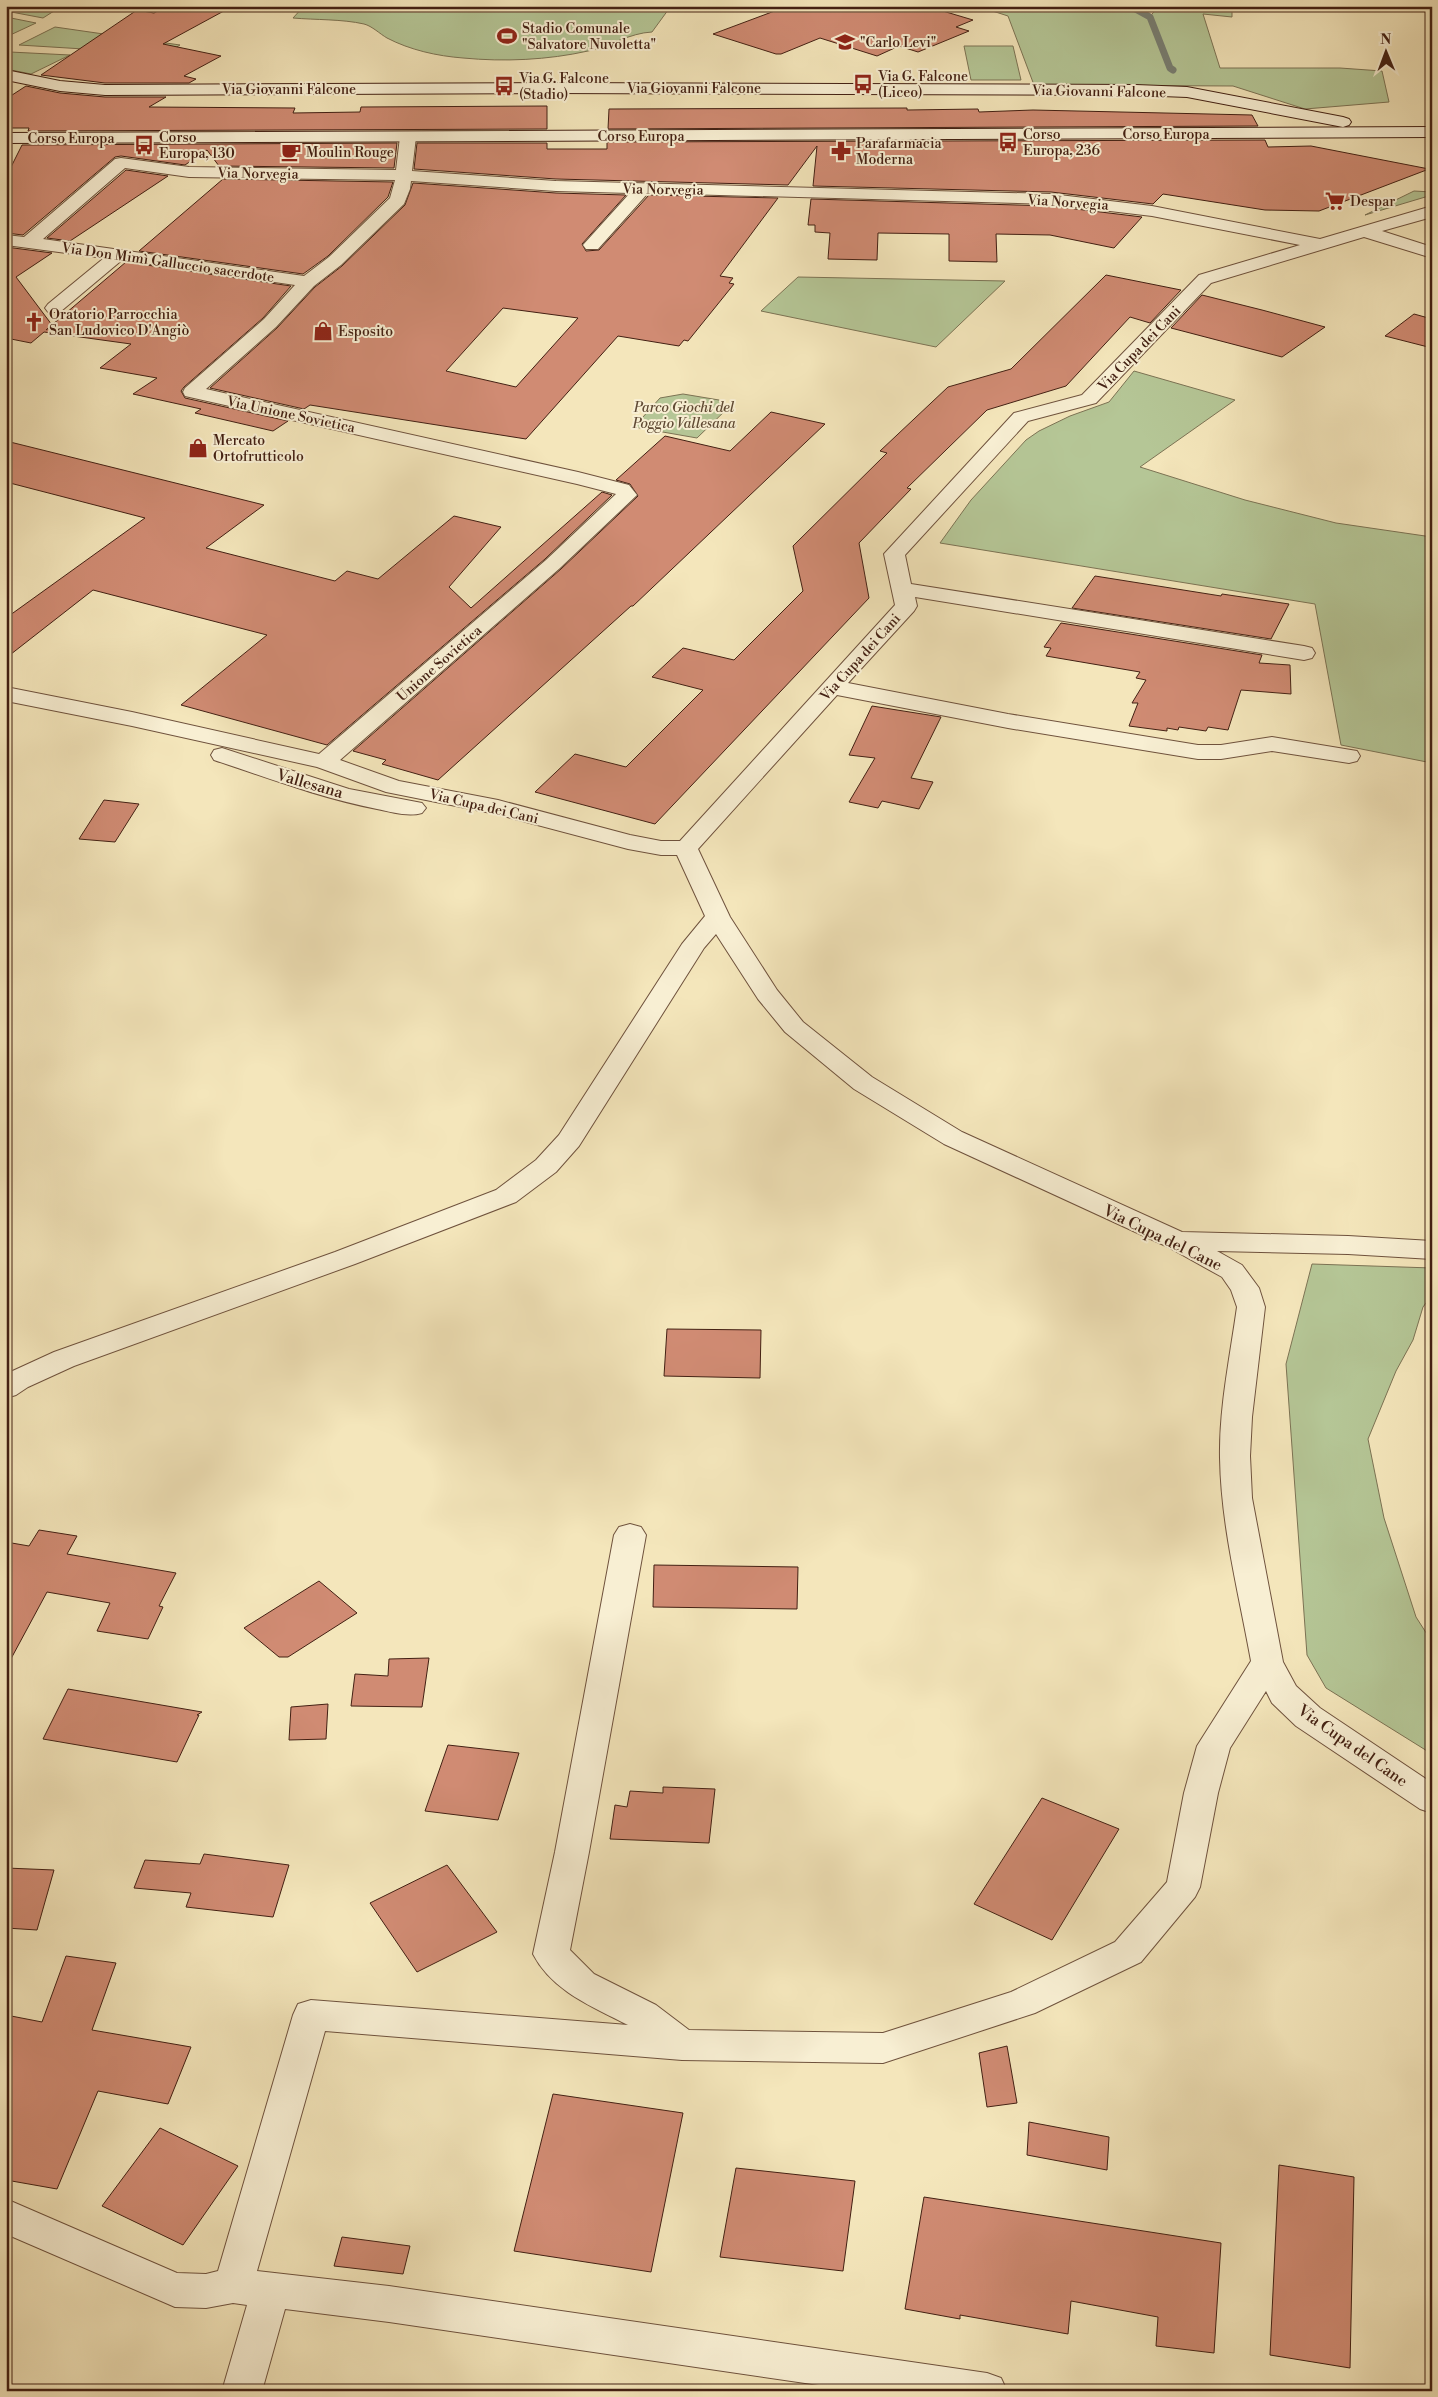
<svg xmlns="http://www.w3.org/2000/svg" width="1438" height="2397" viewBox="0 0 1438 2397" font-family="'Libre Bodoni',serif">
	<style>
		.green { fill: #b5c696; stroke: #7c7354 }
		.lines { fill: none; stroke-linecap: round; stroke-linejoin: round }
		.stream { stroke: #787f73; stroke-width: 7 }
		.building { fill: #d08b73; stroke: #432013; fill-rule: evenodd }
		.minor-casing { stroke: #6f523d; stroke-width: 2 }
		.secondary-casing { stroke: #432013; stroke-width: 2 }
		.minor { fill: #f8efd3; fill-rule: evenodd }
		.secondary { fill: #f8efd3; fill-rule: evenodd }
		.labels { text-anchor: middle; stroke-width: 4; stroke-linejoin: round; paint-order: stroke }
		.far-poi-label { font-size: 14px; fill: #432013; stroke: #f8efd3; text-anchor: start }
		.far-street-label { font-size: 14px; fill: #432013; stroke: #f8efd3 }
		.far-park-label { font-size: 14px; font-style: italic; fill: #604a34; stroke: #f8efd3 }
		.street-label { font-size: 16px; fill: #432013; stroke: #f8efd3 }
	</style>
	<rect width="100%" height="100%" fill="#f4e6bb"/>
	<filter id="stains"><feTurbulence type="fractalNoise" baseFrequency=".004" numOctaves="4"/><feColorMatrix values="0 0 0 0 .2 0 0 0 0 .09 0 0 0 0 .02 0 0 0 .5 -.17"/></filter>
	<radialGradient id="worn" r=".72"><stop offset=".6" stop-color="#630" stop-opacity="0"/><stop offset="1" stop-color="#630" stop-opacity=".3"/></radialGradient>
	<g class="green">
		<polygon points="6,6 28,6 54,11 43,18 6,11"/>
		<path d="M304 6H671L652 32C630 33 610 46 588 51 548 60 504 62 463 58 437 56 410 50 387 38 380 34 372 26 364 24 342 19 316 20 293 18Z"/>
		<polygon points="977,6 1130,6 1150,16 1160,6 1232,6 1232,17 1203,14 1220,68 1340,68 1382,71 1389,102 1305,109 1233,86 1034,85 1008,16"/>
		<polygon points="6,17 36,23 6,37"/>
		<polygon points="55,27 180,45 165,54 19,45"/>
		<polygon points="964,46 1013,46 1021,80 971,80"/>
		<polygon points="10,52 70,55 31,74 6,69 6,54"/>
		<polygon points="1414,191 1432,192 1432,195 1365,215"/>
		<polygon points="798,277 1005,281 936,347 761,311"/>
		<polygon points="1134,371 1235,400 1140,467 1245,500 1336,523 1432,537 1432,763 1341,745 1315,604 940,543 971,500 1026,440 1039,431 1070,416 1109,402"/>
		<polygon points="683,394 719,400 729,407 697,438 634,427 660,398"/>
		<polygon points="1312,1264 1432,1268 1432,1295 1423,1307 1413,1340 1396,1371 1368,1439 1384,1518 1416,1617 1432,1642 1432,1754 1326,1688 1307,1655 1286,1364"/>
	</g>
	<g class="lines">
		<polyline class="stream" points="1130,6 1150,17 1170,68 1173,70"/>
	</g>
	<g class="building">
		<polygon points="167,6 233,6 163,44 221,56 184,76 196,79 189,83 105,83 41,75 137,10 154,13"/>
		<polygon points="788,6 926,6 973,20 956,27 969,31 918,52 899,46 877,56 820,38 781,54 776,54 713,34"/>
		<polygon points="26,86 60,93 105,97 166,97 149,107 295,108 293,113 360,112 361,107 547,106 547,129 28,131 29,128 6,128 6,99"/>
		<polygon points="907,108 907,110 978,109 979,112 1033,110 1252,115 1258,126 608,129 609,109"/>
		<polygon points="1265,140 1268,147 1311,146 1429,169 1319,211 1265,210 1163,194 1153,204 1051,192 813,186 817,146 788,185 556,179 414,169 417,143 547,143 547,149 607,149 607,142"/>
		<polygon points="397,143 394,168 219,166 207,150 185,165 121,156 115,157 23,235 6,233 6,177 22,145"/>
		<polygon points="126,170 168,176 70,241 47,238"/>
		<polygon points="223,179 393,182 388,197 328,256 303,274 139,251"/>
		<path d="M413 183 556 193 626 195 582 244 586 251 599 250 649 195 778 198 720 276 733 278 729 283 734 284 688 341 684 340 679 346 618 336 526 439 310 405 304 409 210 388 277 328 315 287 342 266 405 205ZM503 308 578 318 516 387 446 371Z"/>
		<polygon points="811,199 1051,206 1142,217 1114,248 1050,235 996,234 997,262 949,261 949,234 878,233 877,260 828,259 830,233 815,232 815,225 808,225"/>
		<polygon points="6,247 52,253 16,277 52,325 46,330 126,262 291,286 263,318 184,387 181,391 185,398 288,421 273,431 195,413 201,409 133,394 157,378 100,368 131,344 44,332 31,343 6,338"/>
		<polygon points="1106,275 1181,290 1150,323 1130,317 1066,386 987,410 907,488 911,489 859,543 869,598 655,824 535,792 575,754 626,767 703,690 652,677 683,648 734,660 803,591 793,546 887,453 880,451 948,387 1011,369"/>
		<polygon points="1202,295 1262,310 1325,327 1282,357 1171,328"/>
		<polygon points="1414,314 1432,319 1432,348 1385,336"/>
		<polygon points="771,412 825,424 633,606 631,606 438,780 382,764 386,760 353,751 561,569 638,496 630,484 616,480 665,436 730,451"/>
		<polygon points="6,441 264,505 206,548 335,581 347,571 378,579 454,516 501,527 449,587 471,608 602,492 612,495 545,559 327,745 181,705 267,635 93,590 6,658 6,618 145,518 6,482"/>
		<polygon points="1095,576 1221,596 1222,594 1289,604 1271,639 1072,608"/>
		<polygon points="1061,623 1262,655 1259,663 1290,665 1291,694 1241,690 1228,730 1208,727 1206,731 1179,727 1178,730 1167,728 1167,731 1129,726 1138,703 1132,703 1146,680 1136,678 1140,672 1046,656 1051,648 1044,647"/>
		<polygon points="872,706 941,717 911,778 933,782 919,809 882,801 878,808 849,802 875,758 849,755"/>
		<polygon points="104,800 139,804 115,842 79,839"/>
		<polygon points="667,1329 761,1330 760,1378 664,1376"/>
		<polygon points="39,1530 77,1536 67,1554 176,1573 159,1606 163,1607 148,1639 97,1631 110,1603 47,1592 6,1668 6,1542 29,1546"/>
		<polygon points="654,1565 798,1567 797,1609 653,1607"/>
		<polygon points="319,1581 357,1613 288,1657 279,1657 244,1628"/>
		<polygon points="429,1658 422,1707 351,1706 355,1674 388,1676 389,1659"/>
		<polygon points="68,1689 202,1712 197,1715 199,1715 177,1762 43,1739"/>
		<polygon points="328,1704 326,1739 289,1740 291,1707"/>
		<polygon points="448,1745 519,1753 498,1820 425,1811"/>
		<polygon points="663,1787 715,1789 709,1843 610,1839 615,1805 627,1807 630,1791 663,1793"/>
		<polygon points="1042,1798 1119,1829 1052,1940 974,1904"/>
		<polygon points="204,1854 289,1865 273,1917 186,1907 191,1893 134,1888 145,1860 200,1864"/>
		<polygon points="447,1865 497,1932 417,1972 370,1903"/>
		<polygon points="6,1868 54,1870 37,1930 6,1928"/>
		<polygon points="66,1956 116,1963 92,2030 191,2047 168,2104 98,2091 57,2189 6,2180 6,2015 42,2022"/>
		<polygon points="1007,2046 1017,2103 987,2107 979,2053"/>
		<polygon points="553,2094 683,2113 651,2272 514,2251"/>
		<polygon points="1029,2122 1109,2137 1107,2170 1027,2155"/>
		<polygon points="160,2128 238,2166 183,2245 102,2206"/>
		<polygon points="1279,2165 1354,2177 1350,2368 1270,2355"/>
		<polygon points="736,2168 855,2181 843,2271 720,2257"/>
		<polygon points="924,2197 1221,2243 1214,2353 1156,2346 1158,2317 1071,2301 1068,2334 960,2315 960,2319 905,2309"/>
		<polygon points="342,2237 410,2246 403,2274 334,2266"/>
	</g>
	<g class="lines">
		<defs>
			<g id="minor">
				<path d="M408 132 414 134 416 137 412 171 556 181 1051 194 1152 206 1320 239 1432 206V217L1382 231 1432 247V258L1364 237 1211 283 1096 403 1028 421 905 555 911 584 1304 646 1312 648 1315 653 1312 658 1304 660 915 597 917 606 914 611 848 683 1008 714 1198 745H1221L1272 737 1357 751 1360 756 1357 761 1349 763 1272 751 1221 759H1198L1008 728 837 695 698 849 730 917 777 990 803 1022 872 1077 962 1132 1182 1232 1348 1236 1432 1241V1259L1348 1254 1217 1251 1242 1265 1259 1288 1265 1307 1252 1417 1250 1456 1252 1498 1283 1662 1296 1686 1320 1708 1432 1783V1813L1420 1809 1296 1726 1272 1703 1266 1691 1230 1748 1218 1793 1200 1887 1195 1897 1141 1962 1035 2013 883 2063 682 2060 325 2031 257 2271 389 2286 987 2373 1001 2378 1007 2391H860L389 2322 285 2309 262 2391H222L247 2305 233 2303 206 2308 175 2307 6 2234V2199L177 2273 206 2274 218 2271 293 2015 298 2004 311 2000 628 2025C593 2007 552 1991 533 1954L555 1852 614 1535 619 1527 630 1524 641 1527 646 1535 589 1852 570 1950 594 1974 656 2005 689 2030 883 2033 1011 1992 1115 1942 1167 1882 1184 1793 1197 1746 1251 1661C1239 1594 1221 1526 1220 1458 1219 1408 1230 1357 1237 1307L1231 1290 1222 1277 1168 1247 944 1144 854 1089 785 1032 758 999 716 934 704 948 579 1146 556 1172 516 1202 355 1264 74 1366 28 1387 16 1395 6 1398V1374L54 1352 335 1252 496 1190 536 1160 559 1135 682 944 705 916 677 855H661L628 849 496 814 386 792 317 767 132 726 6 701V687L132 712 319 754 546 560 616 494 577 484 185 396 183 392 185 388 264 319 295 285 122 260 60 312H48L45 308 48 304 104 258 6 245V235L24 237 115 159 121 158 189 167 396 170 400 137 402 134ZM125 168 189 177 395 180 390 198 329 257 304 276 43 239ZM411 181 556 191 630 193 583 245 586 249H598L648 193 1051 204 1152 216 1300 245 1199 275 1082 395 1014 413 884 554 895 605 680 841H661L630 835 498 800 399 781 340 760 560 568 637 495 629 485 578 472 206 389 276 327 314 286 341 265 404 204 410 189Z"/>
				<path d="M222 748 349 789 422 803 426 808 422 813C408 817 391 812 377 809 321 798 268 778 214 760L211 755 214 750Z"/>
			</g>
			<g id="secondary">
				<polygon points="6,70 60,81 105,85 552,83 1136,85 1187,87 1343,117 1349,119 1351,122 1349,125 1343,127 1187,97 1136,95 552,93 105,95 60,91 6,80"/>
				<polygon points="1432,127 1432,137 6,143 6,133"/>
			</g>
		</defs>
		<use href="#minor" class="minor-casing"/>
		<use href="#secondary" class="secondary-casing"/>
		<use href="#minor" class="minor"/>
		<use href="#secondary" class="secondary"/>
	</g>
	<defs>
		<symbol id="stadium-bare" viewBox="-9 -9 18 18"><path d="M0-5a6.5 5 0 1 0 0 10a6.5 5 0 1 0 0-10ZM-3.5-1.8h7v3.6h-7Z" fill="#8f2418" stroke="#f8efd3" stroke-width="2.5" paint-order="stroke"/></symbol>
		<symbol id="school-bare" viewBox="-9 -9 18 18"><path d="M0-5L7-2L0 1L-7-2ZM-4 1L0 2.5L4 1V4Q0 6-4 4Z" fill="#8f2418" stroke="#f8efd3" stroke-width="2.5" paint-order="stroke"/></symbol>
		<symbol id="bus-bare" viewBox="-9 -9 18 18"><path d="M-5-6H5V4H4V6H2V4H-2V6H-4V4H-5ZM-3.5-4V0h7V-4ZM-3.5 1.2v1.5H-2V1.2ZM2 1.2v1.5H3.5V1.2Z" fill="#8f2418" stroke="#f8efd3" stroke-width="2.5" paint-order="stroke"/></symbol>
		<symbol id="pharmacy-bare" viewBox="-9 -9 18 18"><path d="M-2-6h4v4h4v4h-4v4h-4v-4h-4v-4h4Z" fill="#8f2418" stroke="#f8efd3" stroke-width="2.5" paint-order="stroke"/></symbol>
		<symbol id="cafe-bare" viewBox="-9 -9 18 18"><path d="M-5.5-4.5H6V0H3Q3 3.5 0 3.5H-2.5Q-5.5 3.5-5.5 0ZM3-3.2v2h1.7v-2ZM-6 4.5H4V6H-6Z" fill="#8f2418" stroke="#f8efd3" stroke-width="2.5" paint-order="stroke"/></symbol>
		<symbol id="supermarket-bare" viewBox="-9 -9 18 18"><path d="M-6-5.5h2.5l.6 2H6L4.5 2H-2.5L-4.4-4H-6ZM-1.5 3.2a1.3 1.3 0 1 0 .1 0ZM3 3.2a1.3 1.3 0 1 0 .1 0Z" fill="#8f2418" stroke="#f8efd3" stroke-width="2.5" paint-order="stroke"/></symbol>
		<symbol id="church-bare" viewBox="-9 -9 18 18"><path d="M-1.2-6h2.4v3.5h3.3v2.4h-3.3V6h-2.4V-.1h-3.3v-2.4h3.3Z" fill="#8f2418" stroke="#f8efd3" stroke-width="2.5" paint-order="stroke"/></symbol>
		<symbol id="shop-bare" viewBox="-9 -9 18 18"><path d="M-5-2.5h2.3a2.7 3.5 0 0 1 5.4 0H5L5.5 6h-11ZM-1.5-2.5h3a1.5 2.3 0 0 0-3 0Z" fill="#8f2418" stroke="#f8efd3" stroke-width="2.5" paint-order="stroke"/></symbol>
	</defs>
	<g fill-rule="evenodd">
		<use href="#stadium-bare" x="493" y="22" width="28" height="28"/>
		<use href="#school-bare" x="831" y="28" width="28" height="28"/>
		<use href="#bus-bare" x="849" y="70" width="28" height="28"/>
		<use href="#bus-bare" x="490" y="72" width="28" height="28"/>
		<use href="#bus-bare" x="994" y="128" width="28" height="28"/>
		<use href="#bus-bare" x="130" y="131" width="28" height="28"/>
		<use href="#pharmacy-bare" x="827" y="137" width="28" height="28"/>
		<use href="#cafe-bare" x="277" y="138" width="28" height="28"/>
		<use href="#supermarket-bare" x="1321" y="187" width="28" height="28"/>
		<use href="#church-bare" x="20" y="308" width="28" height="28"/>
		<use href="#shop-bare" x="309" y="317" width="28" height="28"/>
		<use href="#shop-bare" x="184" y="434" width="28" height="28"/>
	</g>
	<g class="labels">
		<g class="far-poi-label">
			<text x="522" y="33">Stadio Comunale<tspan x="522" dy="16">"Salvatore Nuvoletta"</tspan></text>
			<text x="860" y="47">"Carlo Levi"</text>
			<text x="878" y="81">Via G. Falcone<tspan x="878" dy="16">(Liceo)</tspan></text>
			<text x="519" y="83">Via G. Falcone<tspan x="519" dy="16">(Stadio)</tspan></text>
			<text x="1023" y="139">Corso<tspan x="1023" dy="16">Europa, 236</tspan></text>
			<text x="159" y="142">Corso<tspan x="159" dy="16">Europa, 130</tspan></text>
			<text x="856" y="148">Parafarmacia<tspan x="856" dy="16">Moderna</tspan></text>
			<text x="306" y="157">Moulin Rouge</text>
			<text x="1350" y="206">Despar</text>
			<text x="49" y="319">Oratorio Parrocchia<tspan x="49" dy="16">San Ludovico D'Angiò</tspan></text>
			<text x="338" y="336">Esposito</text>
			<text x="213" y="445">Mercato<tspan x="213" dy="16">Ortofrutticolo</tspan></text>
		</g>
		<g class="far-street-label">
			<text x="694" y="93">Via Giovanni Falcone</text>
			<text x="289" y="94">Via Giovanni Falcone</text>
			<text transform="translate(1099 91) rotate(1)" y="5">Via Giovanni Falcone</text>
			<text x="1166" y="139">Corso Europa</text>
			<text x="641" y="141">Corso Europa</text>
			<text x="71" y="143">Corso Europa</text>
			<text transform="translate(258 173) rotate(1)" y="5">Via Norvegia</text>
			<text transform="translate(663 189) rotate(1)" y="5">Via Norvegia</text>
			<text transform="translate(1068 202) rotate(4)" y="5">Via Norvegia</text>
			<text transform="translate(168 262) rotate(8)" y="5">Via Don Mimì Galluccio sacerdote</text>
			<text transform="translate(1139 348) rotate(-46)" y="5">Via Cupa dei Cani</text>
			<text transform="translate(291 414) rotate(12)" y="5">Via Unione Sovietica</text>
			<text transform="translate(860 657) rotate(-48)" y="5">Via Cupa dei Cani</text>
			<text transform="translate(439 663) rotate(-41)" y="5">Unione Sovietica</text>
			<text transform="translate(484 806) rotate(13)" y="5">Via Cupa dei Cani</text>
		</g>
		<g class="far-park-label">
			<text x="684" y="412">Parco Giochi del<tspan x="684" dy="16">Poggio Vallesana</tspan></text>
		</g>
		<g class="street-label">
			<text transform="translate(310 783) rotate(16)" y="6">Vallesana</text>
			<text transform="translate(1163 1237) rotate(26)" y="6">Via Cupa del Cane</text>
			<text transform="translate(1353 1745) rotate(35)" y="6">Via Cupa del Cane</text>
		</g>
	</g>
	<rect width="1438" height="2397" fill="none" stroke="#f4e6bb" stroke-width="25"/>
	<rect x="8" y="8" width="1423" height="2382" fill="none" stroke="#432013" stroke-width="2.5"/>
	<rect x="12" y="12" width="1413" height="2372" fill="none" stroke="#432013"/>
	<g transform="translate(1386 52) rotate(359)" stroke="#f8efd3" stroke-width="4" paint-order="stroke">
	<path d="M0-4L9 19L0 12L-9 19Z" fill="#432013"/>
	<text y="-8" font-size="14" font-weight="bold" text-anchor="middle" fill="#432013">N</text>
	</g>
	<rect width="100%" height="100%" filter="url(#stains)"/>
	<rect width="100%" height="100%" fill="url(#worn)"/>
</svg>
